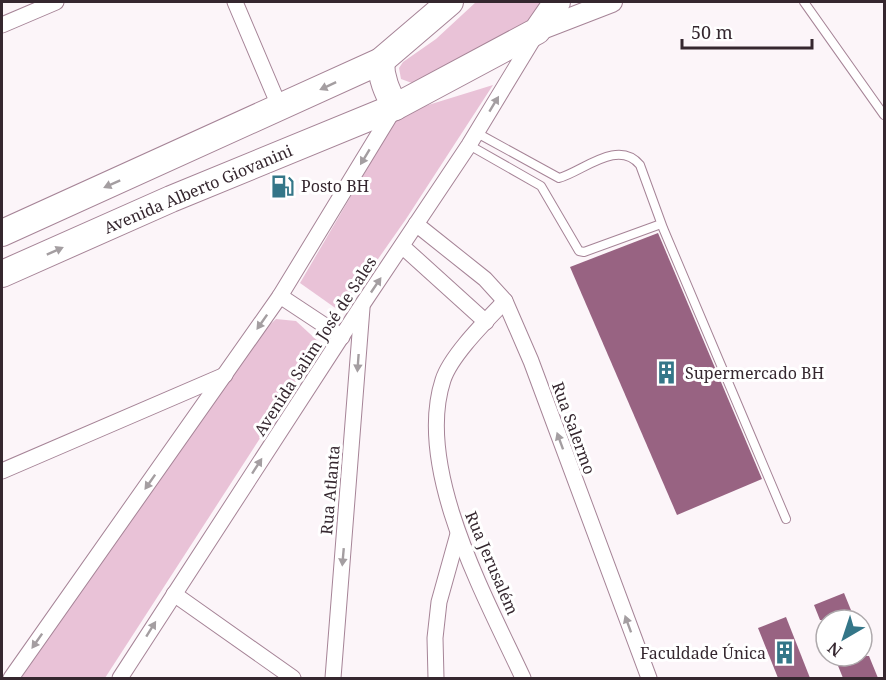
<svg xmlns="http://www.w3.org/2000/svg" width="886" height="680" viewBox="0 0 886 680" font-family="'Noto Serif',serif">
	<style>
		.green { fill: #e9c2d7 }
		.building { fill: #986382 }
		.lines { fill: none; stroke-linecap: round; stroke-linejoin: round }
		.service-casing { stroke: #a68497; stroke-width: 10 }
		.minor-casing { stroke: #a68497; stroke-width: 17 }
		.tertiary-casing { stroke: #a68497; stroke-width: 22 }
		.primary-casing { stroke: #a68497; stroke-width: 28 }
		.service { stroke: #fff; stroke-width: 8 }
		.minor { stroke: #fff; stroke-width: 15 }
		.tertiary { stroke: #fff; stroke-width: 20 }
		.primary { stroke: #fff; stroke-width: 26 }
		.oneway { fill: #a49ea1 }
		.labels { text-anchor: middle; stroke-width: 6; stroke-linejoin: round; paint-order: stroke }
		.poi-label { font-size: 16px; fill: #35272f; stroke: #fff; text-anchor: start }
		.street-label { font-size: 16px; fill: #35272f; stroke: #fff }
	</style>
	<rect width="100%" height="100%" fill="#fcf5f9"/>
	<g class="green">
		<path d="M476 2H546C522 39 452 65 412 83L401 79 399 68 403 62 436 39Z"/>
		<polygon points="493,85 406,219 341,312 300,283 399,114"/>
		<polygon points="276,319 296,321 321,344 105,678 21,678 261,333"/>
	</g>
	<g class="building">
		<polygon points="658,233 762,479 677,515 570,267"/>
		<polygon points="844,593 855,620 820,620 814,605"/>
		<polygon points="786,617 810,678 778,678 758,628"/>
		<polygon points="834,656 869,656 878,678 843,678"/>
	</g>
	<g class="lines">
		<defs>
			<g id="service">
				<polyline points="804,2 884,115"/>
				<path d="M477 133 559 178C582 172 618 138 640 165L663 228 786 519"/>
				<polyline points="469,145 541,186 579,251 584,252 661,224"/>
			</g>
			<g id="minor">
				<polyline points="235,2 280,108"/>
				<polyline points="2,25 56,2"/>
				<polyline points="416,224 485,279 505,301 531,361 649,678"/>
				<polyline points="402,246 486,322"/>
				<polyline points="280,296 342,337"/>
				<path d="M505 301C487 320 451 355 443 380 414 469 486 598 523 678"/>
				<polyline points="2,471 225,375"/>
				<polyline points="174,594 293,678"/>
				<polyline points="11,678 280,296 394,109"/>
				<polyline points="120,678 362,305 469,145 535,36"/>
				<polyline points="333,678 362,308"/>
				<polyline points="436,678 435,638 439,602 458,534"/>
			</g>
			<polyline id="tertiary" points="537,31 612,2"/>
			<g id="primary">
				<path d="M381 61C381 79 387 91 395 107"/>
				<polyline points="2,233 381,61 450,2"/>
				<polyline points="2,274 171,199 395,107 537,31 557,2"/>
			</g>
		</defs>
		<use href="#service" class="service-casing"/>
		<use href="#minor" class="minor-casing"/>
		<use href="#tertiary" class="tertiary-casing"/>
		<use href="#primary" class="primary-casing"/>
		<use href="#service" class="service"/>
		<use href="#minor" class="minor"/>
		<use href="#tertiary" class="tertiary"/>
		<use href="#primary" class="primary"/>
	</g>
	<defs><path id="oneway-solid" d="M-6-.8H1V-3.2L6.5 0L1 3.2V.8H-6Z" transform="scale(1.5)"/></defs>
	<g class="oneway">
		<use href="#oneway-solid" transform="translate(328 86) rotate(155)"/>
		<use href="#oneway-solid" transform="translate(494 104) rotate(-59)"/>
		<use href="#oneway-solid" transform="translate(365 157) rotate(121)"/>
		<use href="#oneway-solid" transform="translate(112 184) rotate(156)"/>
		<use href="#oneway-solid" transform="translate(55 251) rotate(-24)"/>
		<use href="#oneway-solid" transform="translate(376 285) rotate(-56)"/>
		<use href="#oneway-solid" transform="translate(262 322) rotate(125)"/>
		<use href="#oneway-solid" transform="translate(358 363) rotate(94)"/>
		<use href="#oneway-solid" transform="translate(560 441) rotate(-110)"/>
		<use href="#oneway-solid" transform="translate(257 466) rotate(-57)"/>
		<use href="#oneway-solid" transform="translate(150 482) rotate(125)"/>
		<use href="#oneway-solid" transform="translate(343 557) rotate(95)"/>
		<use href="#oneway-solid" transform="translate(628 624) rotate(-110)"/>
		<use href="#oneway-solid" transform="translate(151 629) rotate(-58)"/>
		<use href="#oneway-solid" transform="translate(37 641) rotate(125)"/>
	</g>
	<defs>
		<symbol id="fuel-bare" viewBox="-9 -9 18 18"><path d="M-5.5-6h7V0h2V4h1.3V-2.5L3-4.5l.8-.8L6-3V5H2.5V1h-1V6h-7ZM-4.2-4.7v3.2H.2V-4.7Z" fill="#347688" stroke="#fff" stroke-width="2.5" paint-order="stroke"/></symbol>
		<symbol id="building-bare" viewBox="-9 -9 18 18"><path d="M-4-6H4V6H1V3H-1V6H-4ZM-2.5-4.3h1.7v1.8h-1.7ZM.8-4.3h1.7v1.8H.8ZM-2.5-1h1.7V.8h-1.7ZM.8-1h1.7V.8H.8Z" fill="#347688" stroke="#fff" stroke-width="2.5" paint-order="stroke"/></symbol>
	</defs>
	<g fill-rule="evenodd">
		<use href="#fuel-bare" x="266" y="170" width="33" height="33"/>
		<use href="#building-bare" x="650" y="356" width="33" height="33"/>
		<use href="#building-bare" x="768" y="636" width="33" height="33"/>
	</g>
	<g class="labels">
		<g class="poi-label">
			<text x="301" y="192">Posto BH</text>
			<text x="685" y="379">Supermercado BH</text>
			<text x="766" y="659" text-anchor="end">Faculdade Única</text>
		</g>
		<g class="street-label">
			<text transform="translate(198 189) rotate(-23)" y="6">Avenida Alberto Giovanini</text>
			<text transform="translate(315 346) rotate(-57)" y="6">Avenida Salim José de Sales</text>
			<text transform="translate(574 428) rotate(70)" y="6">Rua Salermo</text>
			<text transform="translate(330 490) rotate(-85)" y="6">Rua Atlanta</text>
			<text transform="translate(492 563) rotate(67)" y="6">Rua Jerusalém</text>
		</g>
	</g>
	<rect width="886" height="680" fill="none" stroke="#35272f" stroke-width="6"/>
	<g transform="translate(844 638) rotate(219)"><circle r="28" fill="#ffffff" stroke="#aea9ac" stroke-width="1.5"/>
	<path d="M0-4.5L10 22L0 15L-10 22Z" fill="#347688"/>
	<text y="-9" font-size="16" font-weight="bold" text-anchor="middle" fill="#35272f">N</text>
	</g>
	<path d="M682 39v9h130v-9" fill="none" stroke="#35272f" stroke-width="3"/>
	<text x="691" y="39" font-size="18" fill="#35272f" stroke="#ffffff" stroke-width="4.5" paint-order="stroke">50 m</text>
</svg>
